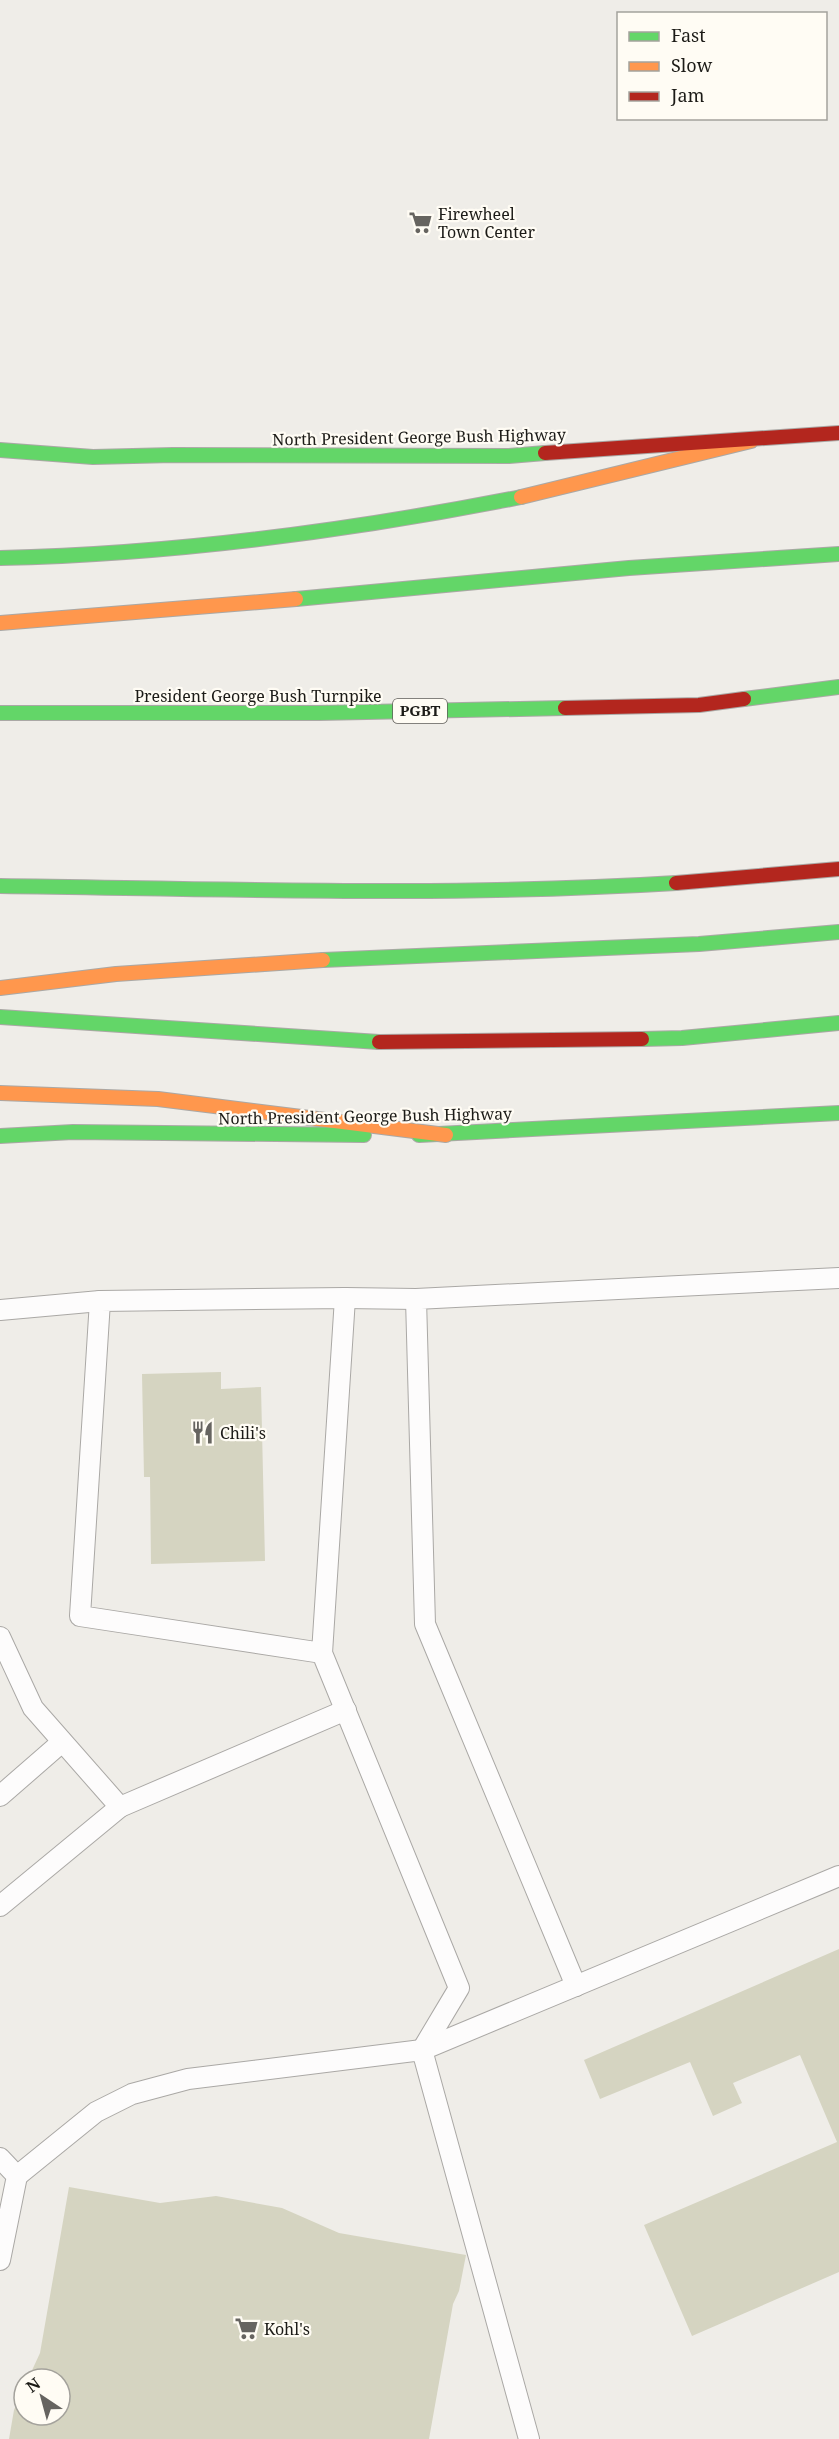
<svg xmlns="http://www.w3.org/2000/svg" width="839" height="2439" viewBox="0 0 839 2439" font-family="'Noto Serif',serif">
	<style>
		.building { fill: #d5d4c1 }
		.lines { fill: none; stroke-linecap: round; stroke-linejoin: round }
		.lane-casing { stroke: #aaa8a5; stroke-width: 22 }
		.fast-casing { stroke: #aaa8a5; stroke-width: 16 }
		.slow-casing { stroke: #aaa8a5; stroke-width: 16 }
		.jam-casing { stroke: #aaa8a5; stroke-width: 16 }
		.lane { stroke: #fdfcfc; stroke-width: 20 }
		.fast { stroke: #63d668; stroke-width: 14 }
		.slow { stroke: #ff974d; stroke-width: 14 }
		.jam { stroke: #b3261e; stroke-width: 14 }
		.labels { text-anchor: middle; stroke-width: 4.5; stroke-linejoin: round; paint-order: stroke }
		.shield { fill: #fffcf4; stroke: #605e59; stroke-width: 1.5 }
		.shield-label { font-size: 15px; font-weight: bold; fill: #1c1b17 }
		.poi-label { font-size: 16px; fill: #1c1b17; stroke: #fffcf4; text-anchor: start }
		.street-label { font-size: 16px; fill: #1c1b17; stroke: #fffcf4 }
	</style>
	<rect width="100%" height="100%" fill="#efede8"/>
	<g class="building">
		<polygon points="221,1372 221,1389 261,1387 265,1561 151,1564 150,1477 144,1477 142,1374"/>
		<polygon points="839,1949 839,2272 692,2336 644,2225 837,2142 800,2055 733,2083 742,2103 713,2116 690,2062 600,2099 584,2060"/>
		<polygon points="69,2187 160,2203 216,2196 282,2208 339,2233 466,2255 459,2291 453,2304 429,2439 9,2439 14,2410 24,2388 24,2415 60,2415 60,2379 28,2379 40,2353"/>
	</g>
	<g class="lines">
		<defs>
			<g id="lane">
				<polyline points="345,1298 416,1299"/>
				<polyline points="0,1310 100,1301"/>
				<polyline points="0,1637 33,1708 120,1807 346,1710"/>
				<polyline points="322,1653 80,1616 100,1301 345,1298 322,1653 459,1988 422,2050"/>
				<polyline points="0,1796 62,1742"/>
				<polyline points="0,1906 120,1807"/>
				<polyline points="576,1986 425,1624 416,1299 839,1278"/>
				<polyline points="422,2050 839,1876"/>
				<polyline points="0,2158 17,2176 0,2260"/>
				<polyline points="17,2176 96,2112 132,2094 188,2079 422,2050 529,2439"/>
			</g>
			<g id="fast">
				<polyline points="0,450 93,457 173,455 509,456 545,453"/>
				<path d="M0 558C176 554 349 531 521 497"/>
				<polyline points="296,599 629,568 839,554"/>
				<polyline points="744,699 839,687"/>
				<polyline points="0,713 319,713 565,708"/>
				<path d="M0 886C225 889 451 897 676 883"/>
				<polyline points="323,960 699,944 839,932"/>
				<polyline points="0,1017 379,1042"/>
				<polyline points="642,1039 682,1038 839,1023"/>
				<polyline points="419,1135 839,1113"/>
				<polyline points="0,1136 73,1132 364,1135"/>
			</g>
			<g id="slow">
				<polyline points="521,497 751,441"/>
				<polyline points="0,623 296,599"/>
				<polyline points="0,988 116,974 323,960"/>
				<polyline points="0,1093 158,1099 446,1135"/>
			</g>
			<g id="jam">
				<polyline points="545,453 839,433"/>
				<polyline points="565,708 699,705 744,699"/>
				<polyline points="676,883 839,869"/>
				<polyline points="379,1042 642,1039"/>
			</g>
		</defs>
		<use href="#lane" class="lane-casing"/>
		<use href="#fast" class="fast-casing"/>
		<use href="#slow" class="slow-casing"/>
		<use href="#jam" class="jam-casing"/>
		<use href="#lane" class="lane"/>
		<use href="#fast" class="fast"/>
		<use href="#slow" class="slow"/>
		<use href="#jam" class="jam"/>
	</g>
	<defs>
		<symbol id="supermarket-bare" viewBox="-9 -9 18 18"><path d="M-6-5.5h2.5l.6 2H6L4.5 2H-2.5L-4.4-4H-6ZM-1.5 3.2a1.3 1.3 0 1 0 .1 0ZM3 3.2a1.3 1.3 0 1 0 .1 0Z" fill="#666460" stroke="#fffcf4" stroke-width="2.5" paint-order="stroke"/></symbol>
		<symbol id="restaurant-bare" viewBox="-9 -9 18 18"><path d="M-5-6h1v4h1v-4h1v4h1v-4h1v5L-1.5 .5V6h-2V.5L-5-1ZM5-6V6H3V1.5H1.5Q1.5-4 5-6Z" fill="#666460" stroke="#fffcf4" stroke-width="2.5" paint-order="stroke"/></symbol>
	</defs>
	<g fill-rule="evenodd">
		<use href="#supermarket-bare" x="404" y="206" width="33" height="33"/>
		<use href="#restaurant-bare" x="186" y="1416" width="33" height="33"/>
		<use href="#supermarket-bare" x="230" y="2312" width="33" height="33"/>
	</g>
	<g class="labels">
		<rect class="shield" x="393" y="699" width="54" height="24" rx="4.5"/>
		<g class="shield-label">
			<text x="420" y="716">PGBT</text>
		</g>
		<g class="poi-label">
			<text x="438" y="220">Firewheel<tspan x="438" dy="18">Town Center</tspan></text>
			<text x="220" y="1439">Chili's</text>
			<text x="264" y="2335">Kohl's</text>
		</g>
		<g class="street-label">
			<text transform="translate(419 437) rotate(-1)" y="6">North President George Bush Highway</text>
			<text x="258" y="702">President George Bush Turnpike</text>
			<text transform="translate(365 1116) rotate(-1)" y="6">North President George Bush Highway</text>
		</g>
	</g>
	<rect x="617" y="12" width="210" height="108" fill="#fffcf4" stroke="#a4a29c" stroke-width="1.5"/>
	<rect x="629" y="32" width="30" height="9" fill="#63d668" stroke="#a4a29c" stroke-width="1.5"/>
	<text x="671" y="42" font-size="18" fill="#1c1b17">Fast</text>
	<rect x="629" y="62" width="30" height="9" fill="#ff974d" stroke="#a4a29c" stroke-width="1.5"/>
	<text x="671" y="72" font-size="18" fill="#1c1b17">Slow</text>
	<rect x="629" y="92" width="30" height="9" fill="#b3261e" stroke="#a4a29c" stroke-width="1.5"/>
	<text x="671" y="102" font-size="18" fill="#1c1b17">Jam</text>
	<g transform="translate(42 2397) rotate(324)"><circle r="28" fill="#fffcf4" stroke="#a4a29c" stroke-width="1.5"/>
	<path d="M0-4.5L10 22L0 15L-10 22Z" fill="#666460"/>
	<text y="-9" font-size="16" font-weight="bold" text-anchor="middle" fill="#1c1b17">N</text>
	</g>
</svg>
